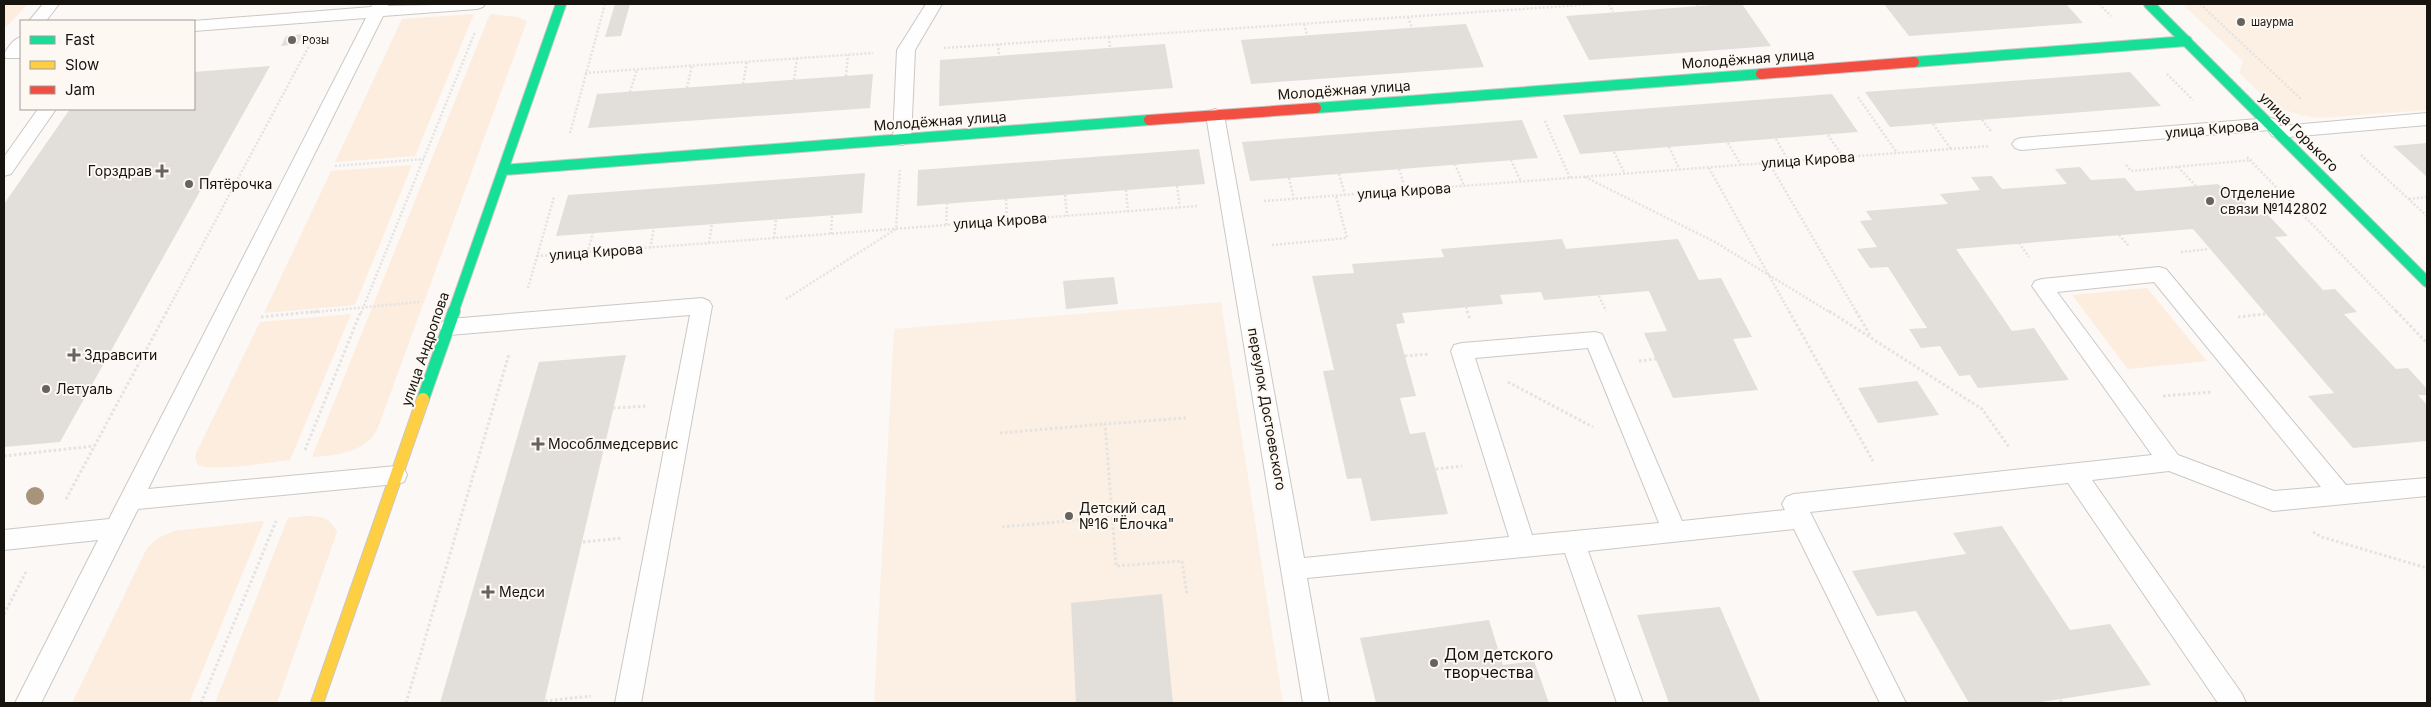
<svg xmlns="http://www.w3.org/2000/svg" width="2431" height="707" font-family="Inter,sans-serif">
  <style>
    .built { fill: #fcf0e4 }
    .green { fill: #fcedde }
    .building { fill: #e2deda }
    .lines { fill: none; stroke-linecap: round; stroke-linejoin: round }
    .lane-casing { stroke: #cbc8c4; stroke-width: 2 }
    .fast-far1-casing { stroke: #cbc8c4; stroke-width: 12 }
    .fast-casing { stroke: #cbc8c4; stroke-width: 14 }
    .slow-casing { stroke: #cbc8c4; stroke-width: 14 }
    .jam-casing { stroke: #cbc8c4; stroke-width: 12 }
    .path-far1 { stroke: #e4e3e2; stroke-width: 2.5; stroke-dasharray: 2 2; stroke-linecap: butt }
    .path { stroke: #e4e3e2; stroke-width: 3; stroke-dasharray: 2.5 2.5; stroke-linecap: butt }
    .lane { fill: #fefefe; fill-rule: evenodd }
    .fast-far1 { stroke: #16e098; stroke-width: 10 }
    .fast { stroke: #16e098; stroke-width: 12 }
    .slow { stroke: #ffcf43; stroke-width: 12 }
    .jam { stroke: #f24e42; stroke-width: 10 }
    .tree { fill: #a8947b }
    .poi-dot { fill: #67635f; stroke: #fef8f3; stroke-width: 2 }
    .labels { text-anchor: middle; stroke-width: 4; stroke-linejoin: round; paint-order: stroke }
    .far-poi-label { font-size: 11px; fill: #17130e; stroke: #fef8f3; text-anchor: start }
    .street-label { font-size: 14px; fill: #17130e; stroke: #fef8f3 }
    .poi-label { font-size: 14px; fill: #17130e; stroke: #fef8f3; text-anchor: start }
    .near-poi-label { font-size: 16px; fill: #17130e; stroke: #fef8f3; text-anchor: start }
  </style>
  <rect width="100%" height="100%" fill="#fbf8f6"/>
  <path class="built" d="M2182,4H2427V110L2319,118L2300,115L2282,109L2267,100L2239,73L2243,61Z
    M1221,302L1283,703H874L894,329Z"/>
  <path class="green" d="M4,4H28L4,29Z
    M474,14L415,156L335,162L402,19Z
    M490,14L517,17L527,21L377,430C364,453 337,455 312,457Z
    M412,165L355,305L264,313L331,171Z
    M2147,288L2207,361L2128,369L2072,295Z
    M351,314L290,460C266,462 219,472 198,465L195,459L196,453L260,322Z
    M305,516C321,516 330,517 337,532L277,703H215L288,518Z
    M264,521L189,703H72L147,548L158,538L174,531Z"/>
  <path class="building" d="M615,4H630L621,36L605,37Z
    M1727,4H1742L1771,46L1589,60L1566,16Z
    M1884,4H2066L2083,23L1909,36Z
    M1466,24L1484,67L1251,84L1241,40Z
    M303,34L298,44L281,46L286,36Z
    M1165,44L1173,88L939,106L940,60Z
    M270,66L60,442L4,447V204L70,109H194V72Z
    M2130,72L2161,106L1890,127L1865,92Z
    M873,74L870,108L588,128L597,94Z
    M1832,94L1858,132L1580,154L1563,115Z
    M1522,120L1538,158L1250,181L1242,142Z
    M2427,143V177L2393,146Z
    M1199,149L1205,184L917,206L918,170Z
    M2080,167L2091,180L2125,178L2136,191L2218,184L2223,189L2231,188L2256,215L2267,214L2288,236L2275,237L2323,290L2335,289L2357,312L2344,314L2396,369L2408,368L2427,389V395H2418L2427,405V441L2353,448L2308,396L2334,393L2193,229L1956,249L2012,331L2034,328L2069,380L1978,388L1970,375L1959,376L1940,346L1921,348L1909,329L1927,328L1888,267L1870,268L1857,249L1877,247L1860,221L1872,220L1866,211L1948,204L1940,194L1980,190L1971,177L1992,176L2002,189L2067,184L2055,169Z
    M865,173L862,213L556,236L568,195Z
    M1562,239L1566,249L1678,239L1699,280L1721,278L1752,337L1733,339L1758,390L1673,398L1644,333L1667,331L1649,291L1544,300L1541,292L1500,295L1503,304L1402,313L1405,323L1396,324L1416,396L1400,398L1410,434L1425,432L1448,514L1371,521L1361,478L1347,479L1323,371L1334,370L1312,276L1354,273L1352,264L1444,257L1441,249Z
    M1114,277L1118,304L1066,309L1063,281Z
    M626,355L544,703H440L539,362Z
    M1917,381L1939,415L1878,423L1858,388Z
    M2002,526L2070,630L2110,624L2151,685L2035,703H1969L1916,611L1877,616L1852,571L1966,554L1953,533Z
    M1162,594L1173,703H1076L1071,603Z
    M1720,607L1761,703H1669L1637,615Z
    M1489,620L1503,665L1534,661L1549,703H1376L1360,638Z"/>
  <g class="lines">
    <g class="lane-casing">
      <path id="lane" d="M43,4H59L46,21H29Z
        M373,4H389L388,6L485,4L483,7L477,9L383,16L148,489L396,466L404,468L407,475L404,482L396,484L138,509L41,703H15L98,540L4,550V530L109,519L366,18L194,31L193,21L371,7Z
        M926,4H942L915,50L911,139L908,143L902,145L896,143L893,139L897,50Z
        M21,37V58H6L4,54C9,46 13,39 21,37Z
        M38,109H56L11,174L4,176V157Z
        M1215,109L1221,111L1224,115L1304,558L1509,537L1451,351L1454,345L1462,343L1595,332L1602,334L1682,521L1785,510L1782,504L1786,497L1794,494L2152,455L2032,286L2035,281L2042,279L2159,267L2166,269L2346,485L2427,478V496L2273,511L2169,471L2092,480L2242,694L2246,703H2218L2068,483L1810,512L1906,703H1880L1794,529L1588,551L1643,703H1617L1565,553L1307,578L1329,703H1303L1206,115L1209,111ZM2154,282L2321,487L2274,491L2178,455L2057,292ZM1588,348L1659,523L1532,535L1475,358Z
        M2427,113V125L2278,138L2272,136L2269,132L2270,130L2021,150L2015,148L2012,144L2015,140L2021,138L2271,118L2277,120L2280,124L2279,126Z
        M702,298L709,301L712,306L641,703H615L690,315L449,335L442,332L439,327L442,322L449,319Z"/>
    </g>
    <g class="fast-far1-casing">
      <path id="fast-far1" d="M2149,4L2427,282
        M1914,62L2187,41
        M1316,108L1761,74
        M503,170L1149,120
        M453,313L561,4"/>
    </g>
    <g class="fast-casing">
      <path id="fast" d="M423,399L454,311"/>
    </g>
    <g class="slow-casing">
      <path id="slow" d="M317,703L423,399"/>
    </g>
    <g class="jam-casing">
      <path id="jam" d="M1761,74L1914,62
        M1149,120L1316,108"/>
    </g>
    <path class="path-far1" d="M1609,4L1613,12
      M1697,4L1698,6
      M2099,4L2111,16
      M2200,4L2302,100
      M1408,17L1412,28
      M1304,24L1307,35
      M1109,37L1110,48
      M998,44L999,56
      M944,48L1597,4
      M585,73L873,53
      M2167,74L2193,100
      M846,76L848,55
      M794,80L797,58
      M743,84L747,61
      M687,88L692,65
      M630,92L637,69
      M1858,97L1897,153
      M1982,120L1991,131
      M1545,121L1570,178
      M1933,124L1951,149
      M570,133L605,4
      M1828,135L1843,157
      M1776,139L1789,162
      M1728,143L1741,165
      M1669,147L1680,170
      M1614,152L1625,174
      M2361,155L2427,216
      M2247,157L2398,313
      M1511,160L1521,182
      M1769,163L1857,313
      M1455,164L1464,186
      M2126,165L2131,171L2252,160
      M335,166L424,159
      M2178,167L2196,186
      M1709,168L1790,313
      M1399,169L1406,191
      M1339,174L1345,195
      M1585,177L1715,242L1831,313
      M1289,178L1294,199
      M1177,186L1180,208
      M1126,190L1128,212
      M1065,195L1067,216
      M1006,199L1007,221
      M2409,199L2427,197
      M1264,201L1990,146
      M946,225L947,204
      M831,234L832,215
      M2119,235L2129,246
      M774,238L776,219
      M709,243L712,224
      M2019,243L2029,257
      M1272,245L1347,238L1336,196
      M650,248L654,228
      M2181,252L2209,249
      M587,253L593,233
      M537,256L1197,206
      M528,288L554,197
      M1599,296L1606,311
      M786,299L896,229L900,170
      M1466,307L1468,313
      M166,313L309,46
      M306,313L419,302
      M361,313L475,32"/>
    <path class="path" d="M1467,311L1470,319
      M1789,311L1873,461
      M1829,311L1982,409L2009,447
      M1856,311L1871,337
      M2396,311L2427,343
      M261,317L319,311
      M2238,317L2265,314
      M1405,356L1430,354
      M1639,361L1656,359
      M1508,382L1593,427
      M2163,396L2212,392
      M613,408L648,406
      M1186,418L1105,424L1116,566L1182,561L1187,595
      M1000,433L1105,424
      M305,450L361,311
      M4,456L94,446
      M1436,469L1462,466
      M66,499L167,311
      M1002,527L1113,517
      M2313,532L2322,537L2427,568
      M583,542L622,538
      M4,614L26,572
      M2060,700L2062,703
      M545,701L591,696
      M201,703L276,521
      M406,703L509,354"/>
    <use href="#lane" class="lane"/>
    <use href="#fast-far1" class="fast-far1"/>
    <use href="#fast" class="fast"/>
    <use href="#slow" class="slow"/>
    <use href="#jam" class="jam"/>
  </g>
  <circle class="tree" cx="35" cy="496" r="9"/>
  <g class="poi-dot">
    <circle cx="2241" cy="22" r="5"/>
    <circle cx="292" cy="40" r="5"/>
    <path d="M159.5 163.5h5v5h5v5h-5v5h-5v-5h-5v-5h5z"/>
    <circle cx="189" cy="184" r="5"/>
    <circle cx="2210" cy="201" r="5"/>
    <path d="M71.5 347.5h5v5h5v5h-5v5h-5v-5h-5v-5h5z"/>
    <circle cx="46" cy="389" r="5"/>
    <path d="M535.5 436.5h5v5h5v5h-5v5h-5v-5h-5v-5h5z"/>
    <circle cx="1069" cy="516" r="5"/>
    <path d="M485.5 584.5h5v5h5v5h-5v5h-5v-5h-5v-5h5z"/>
    <circle cx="1434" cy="663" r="5"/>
  </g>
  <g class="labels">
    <g class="far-poi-label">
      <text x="2251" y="26">шаурма</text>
      <text x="302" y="44">Розы</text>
    </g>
    <g class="street-label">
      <text transform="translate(1748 59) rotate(-4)" y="5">Молодёжная улица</text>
      <text transform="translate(1344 90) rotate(-4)" y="5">Молодёжная улица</text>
      <text transform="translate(940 121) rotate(-4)" y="5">Молодёжная улица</text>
      <text transform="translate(2212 129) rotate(-5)" y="5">улица Кирова</text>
      <text transform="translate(2299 132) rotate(45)" y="5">улица Горького</text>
      <text transform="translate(1808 160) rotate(-4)" y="5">улица Кирова</text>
      <text transform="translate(1404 191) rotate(-4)" y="5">улица Кирова</text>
      <text transform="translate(1000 221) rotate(-4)" y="5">улица Кирова</text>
      <text transform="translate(596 252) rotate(-4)" y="5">улица Кирова</text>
      <text transform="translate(425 349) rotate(-71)" y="5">улица Андропова</text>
      <text transform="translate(1267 409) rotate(80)" y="5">переулок Достоевского</text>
    </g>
    <g class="poi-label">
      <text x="152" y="176" text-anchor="end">Горздрав</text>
      <text x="199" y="189">Пятёрочка</text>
      <text x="2220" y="198">Отделение<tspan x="2220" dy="16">связи №142802</tspan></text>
      <text x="84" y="360">Здравсити</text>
      <text x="56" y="394">Летуаль</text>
      <text x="548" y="449">Мособлмедсервис</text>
      <text x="1079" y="513">Детский сад<tspan x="1079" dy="16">№16 "Ёлочка"</tspan></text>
      <text x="499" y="597">Медси</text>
    </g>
    <g class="near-poi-label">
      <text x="1444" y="660">Дом детского<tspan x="1444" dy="18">творчества</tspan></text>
    </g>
  </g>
  <rect width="2431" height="707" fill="none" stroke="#17130e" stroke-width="10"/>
  <rect x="20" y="20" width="175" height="90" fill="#fef8f3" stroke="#a29c97"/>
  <rect x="30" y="36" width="25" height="8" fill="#16e098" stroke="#a29c97"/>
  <text x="65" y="45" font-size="15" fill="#17130e">Fast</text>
  <rect x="30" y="61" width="25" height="8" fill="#ffcf43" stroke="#a29c97"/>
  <text x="65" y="70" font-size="15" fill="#17130e">Slow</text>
  <rect x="30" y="86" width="25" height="8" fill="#f24e42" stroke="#a29c97"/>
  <text x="65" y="95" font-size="15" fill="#17130e">Jam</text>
</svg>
